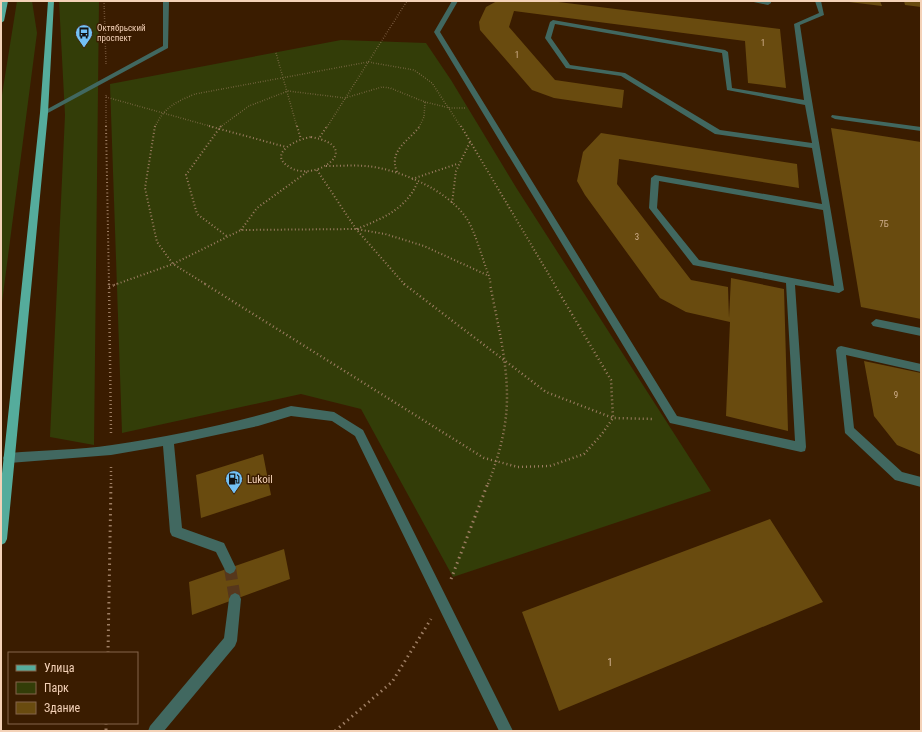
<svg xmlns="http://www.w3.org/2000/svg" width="922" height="732" font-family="'Roboto Condensed',sans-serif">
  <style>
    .green { fill: #333d08 }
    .building { fill: #694b0f }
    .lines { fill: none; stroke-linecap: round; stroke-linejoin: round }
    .minor-tunnel { stroke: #56371c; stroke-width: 12; stroke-dasharray: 12 6; stroke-linecap: butt }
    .path-far3 { stroke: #9e7e63; stroke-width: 1.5; stroke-dasharray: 0.5 2; stroke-linecap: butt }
    .path-far2 { stroke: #9e7e63; stroke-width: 2; stroke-dasharray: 1 2.5; stroke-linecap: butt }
    .path-far1 { stroke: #9e7e63; stroke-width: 2.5; stroke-dasharray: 1 3; stroke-linecap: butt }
    .path { stroke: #9e7e63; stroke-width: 3; stroke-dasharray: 1.5 4; stroke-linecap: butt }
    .minor { fill: #416860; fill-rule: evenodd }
    .major { fill: #55ac9c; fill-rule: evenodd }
    .labels { text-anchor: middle; stroke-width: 3; stroke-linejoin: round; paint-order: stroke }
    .far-poi-label { font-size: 9px; fill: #f4d2b8; stroke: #3a1c00; text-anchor: start }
    .number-label { font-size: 9px; fill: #d1b08e }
    .poi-label { font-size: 11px; fill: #f4d2b8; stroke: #3a1c00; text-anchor: start }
    .near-number-label { font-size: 11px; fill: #d1b08e }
  </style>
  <rect width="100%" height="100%" fill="#3a1c00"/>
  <path class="green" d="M17,1H32L37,33L1,310V101Z
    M59,1H99L94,445L50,437L65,115Z
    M341,40L426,43L451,80L517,189L711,491L453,577L361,409L301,394L122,433L110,84Z"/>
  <path class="building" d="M497,1H550L780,29L786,88L748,83L745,41L514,11L509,27L555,80L624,90L622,108L554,98L532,90L480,30L479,22L486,7Z
    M849,1H880L882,6L849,2Z
    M904,1H921V7L905,5Z
    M831,128L921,142V319L861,307Z
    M601,133L797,164L799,188L619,159L617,184L691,280L728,287L729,318L731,278L784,289L788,431L726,416L730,322L686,312L660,298L585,195L577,181L583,152Z
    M864,361L921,373V455L897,445L874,416Z
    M263,454L271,495L201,518L196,475Z
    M770,519L823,602L559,711L522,612Z
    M284,549L290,579L192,615L189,582Z"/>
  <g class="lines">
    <path class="minor-tunnel" d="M230,568L235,599"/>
    <path class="path-far3" d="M104,1L106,64
      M276,53L297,127
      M106,95V127
      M106,97L213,127
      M425,102L450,108H466
      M155,127C164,107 176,102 195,94L368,62L414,70L432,83L461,127
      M220,127L249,106L288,91L345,98L382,87L390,88L425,102L424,117L419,127
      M327,127L407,1"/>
    <path class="path-far2" d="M106,126L109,285
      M155,126L145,188L157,242L173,264L207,285
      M209,126L286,147
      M221,126L186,175L197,214L228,237
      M297,126L301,139
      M461,126L555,285
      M311,137C366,147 316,182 291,168C265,154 297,139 311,137Z
      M320,137L327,126
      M326,166C339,166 353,165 366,166C399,169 448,190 467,219C475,231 483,261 489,276L491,285
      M317,170L356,229L405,285
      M397,172C388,150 409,141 420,126
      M412,179L457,164
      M452,203L456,171L470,142
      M357,229C383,218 407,209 418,181
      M241,230L257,208L307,172
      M114,285L173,264L241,230L356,229L385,234L424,246L489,276"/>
    <path class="path-far1" d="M109,284L111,434
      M205,284L484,458L518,467L550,466L584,454L602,434L613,418L611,380L554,284
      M404,284L546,392L613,418L653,419
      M109,287L117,284
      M111,484V465
      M488,484C499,456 507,427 507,397C507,359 497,321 490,284"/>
    <path class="path" d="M451,579L488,483
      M108,653L111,483
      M106,723V731
      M335,731L392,682L431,619"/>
    <path class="minor" d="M163,1H169L168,48L46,114H42V112L163,46Z
      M452,1H458L440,32L677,416L795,441L786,283L693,265L649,208L651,178L655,175L822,204L812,148L715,134L621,76L566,68L545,38L550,22L553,20L725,50L728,52L732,88L804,100L794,24L819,13L815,1H821L824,15L800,25C813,114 830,201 844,290L839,293L795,285L806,447L805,451L801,452L670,423L434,32ZM555,24L722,53L727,90L805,105L812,143L720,130L625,73L570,65L551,38ZM659,181L823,210L834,286L699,260L657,208Z
      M749,1H771V3L768,5Z
      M832,115L921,127V131L835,119L831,117Z
      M876,319L921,328V336L873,326L871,323Z
      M841,346L921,364V372L846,355L854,428L902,472L921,477V487L895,480L845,433L836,350L838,347Z
      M291,406L334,412L363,430L513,731H499L355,436L332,421L291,416L258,426L174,444L182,528L224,543L236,568L234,572L230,574L226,572L216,552L172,536L170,532L163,446L111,455L9,463L5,462L3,458L5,454L9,453C43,450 78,450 112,445C172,436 233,424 291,406Z
      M235,593L239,595L241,599L237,641L235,646L164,731H148L150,726L224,638L229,599L231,595Z"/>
    <path class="major" d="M2,1H8L4,21L1,23Z
      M48,1H54L48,113L7,539L5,543L1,545V483L40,113Z"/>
  </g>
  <defs>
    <g id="bus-pin" transform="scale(0.9)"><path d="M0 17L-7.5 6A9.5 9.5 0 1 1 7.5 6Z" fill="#73c1f5" stroke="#3a1c00"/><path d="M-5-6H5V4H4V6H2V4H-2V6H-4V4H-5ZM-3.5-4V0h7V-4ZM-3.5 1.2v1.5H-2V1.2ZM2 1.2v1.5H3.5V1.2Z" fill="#111"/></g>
    <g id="fuel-pin" transform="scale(0.9)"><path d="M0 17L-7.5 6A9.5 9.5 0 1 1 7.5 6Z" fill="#73c1f5" stroke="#3a1c00"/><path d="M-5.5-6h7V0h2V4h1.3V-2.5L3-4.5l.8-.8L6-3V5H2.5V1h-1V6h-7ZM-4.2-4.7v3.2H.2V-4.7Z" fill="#111"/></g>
  </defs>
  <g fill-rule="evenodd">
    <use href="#bus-pin" x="84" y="33"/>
    <use href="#fuel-pin" x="234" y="479"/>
  </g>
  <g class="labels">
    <g class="far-poi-label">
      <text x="97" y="31">Октябрьский<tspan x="97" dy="10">проспект</tspan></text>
    </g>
    <g class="number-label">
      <text x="763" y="46">1</text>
      <text x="517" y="58">1</text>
      <text x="884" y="227">7Б</text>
      <text x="637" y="240">3</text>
      <text x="896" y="398">9</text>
    </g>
    <g class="poi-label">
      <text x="247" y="483">Lukoil</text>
    </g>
    <g class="near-number-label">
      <text x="610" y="666">1</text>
    </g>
  </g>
  <rect width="922" height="732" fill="none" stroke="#f4d2b8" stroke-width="4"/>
  <rect x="8" y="652" width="130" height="72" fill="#3a1c00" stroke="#84654a"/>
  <rect x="16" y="665" width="20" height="6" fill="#55ac9c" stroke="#84654a"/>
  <text x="44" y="672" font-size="12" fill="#f4d2b8">Улица</text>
  <rect x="16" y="682" width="20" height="12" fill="#333d08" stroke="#84654a"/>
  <text x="44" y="692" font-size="12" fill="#f4d2b8">Парк</text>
  <rect x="16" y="702" width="20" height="12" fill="#694b0f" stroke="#84654a"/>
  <text x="44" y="712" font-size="12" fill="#f4d2b8">Здание</text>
</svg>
